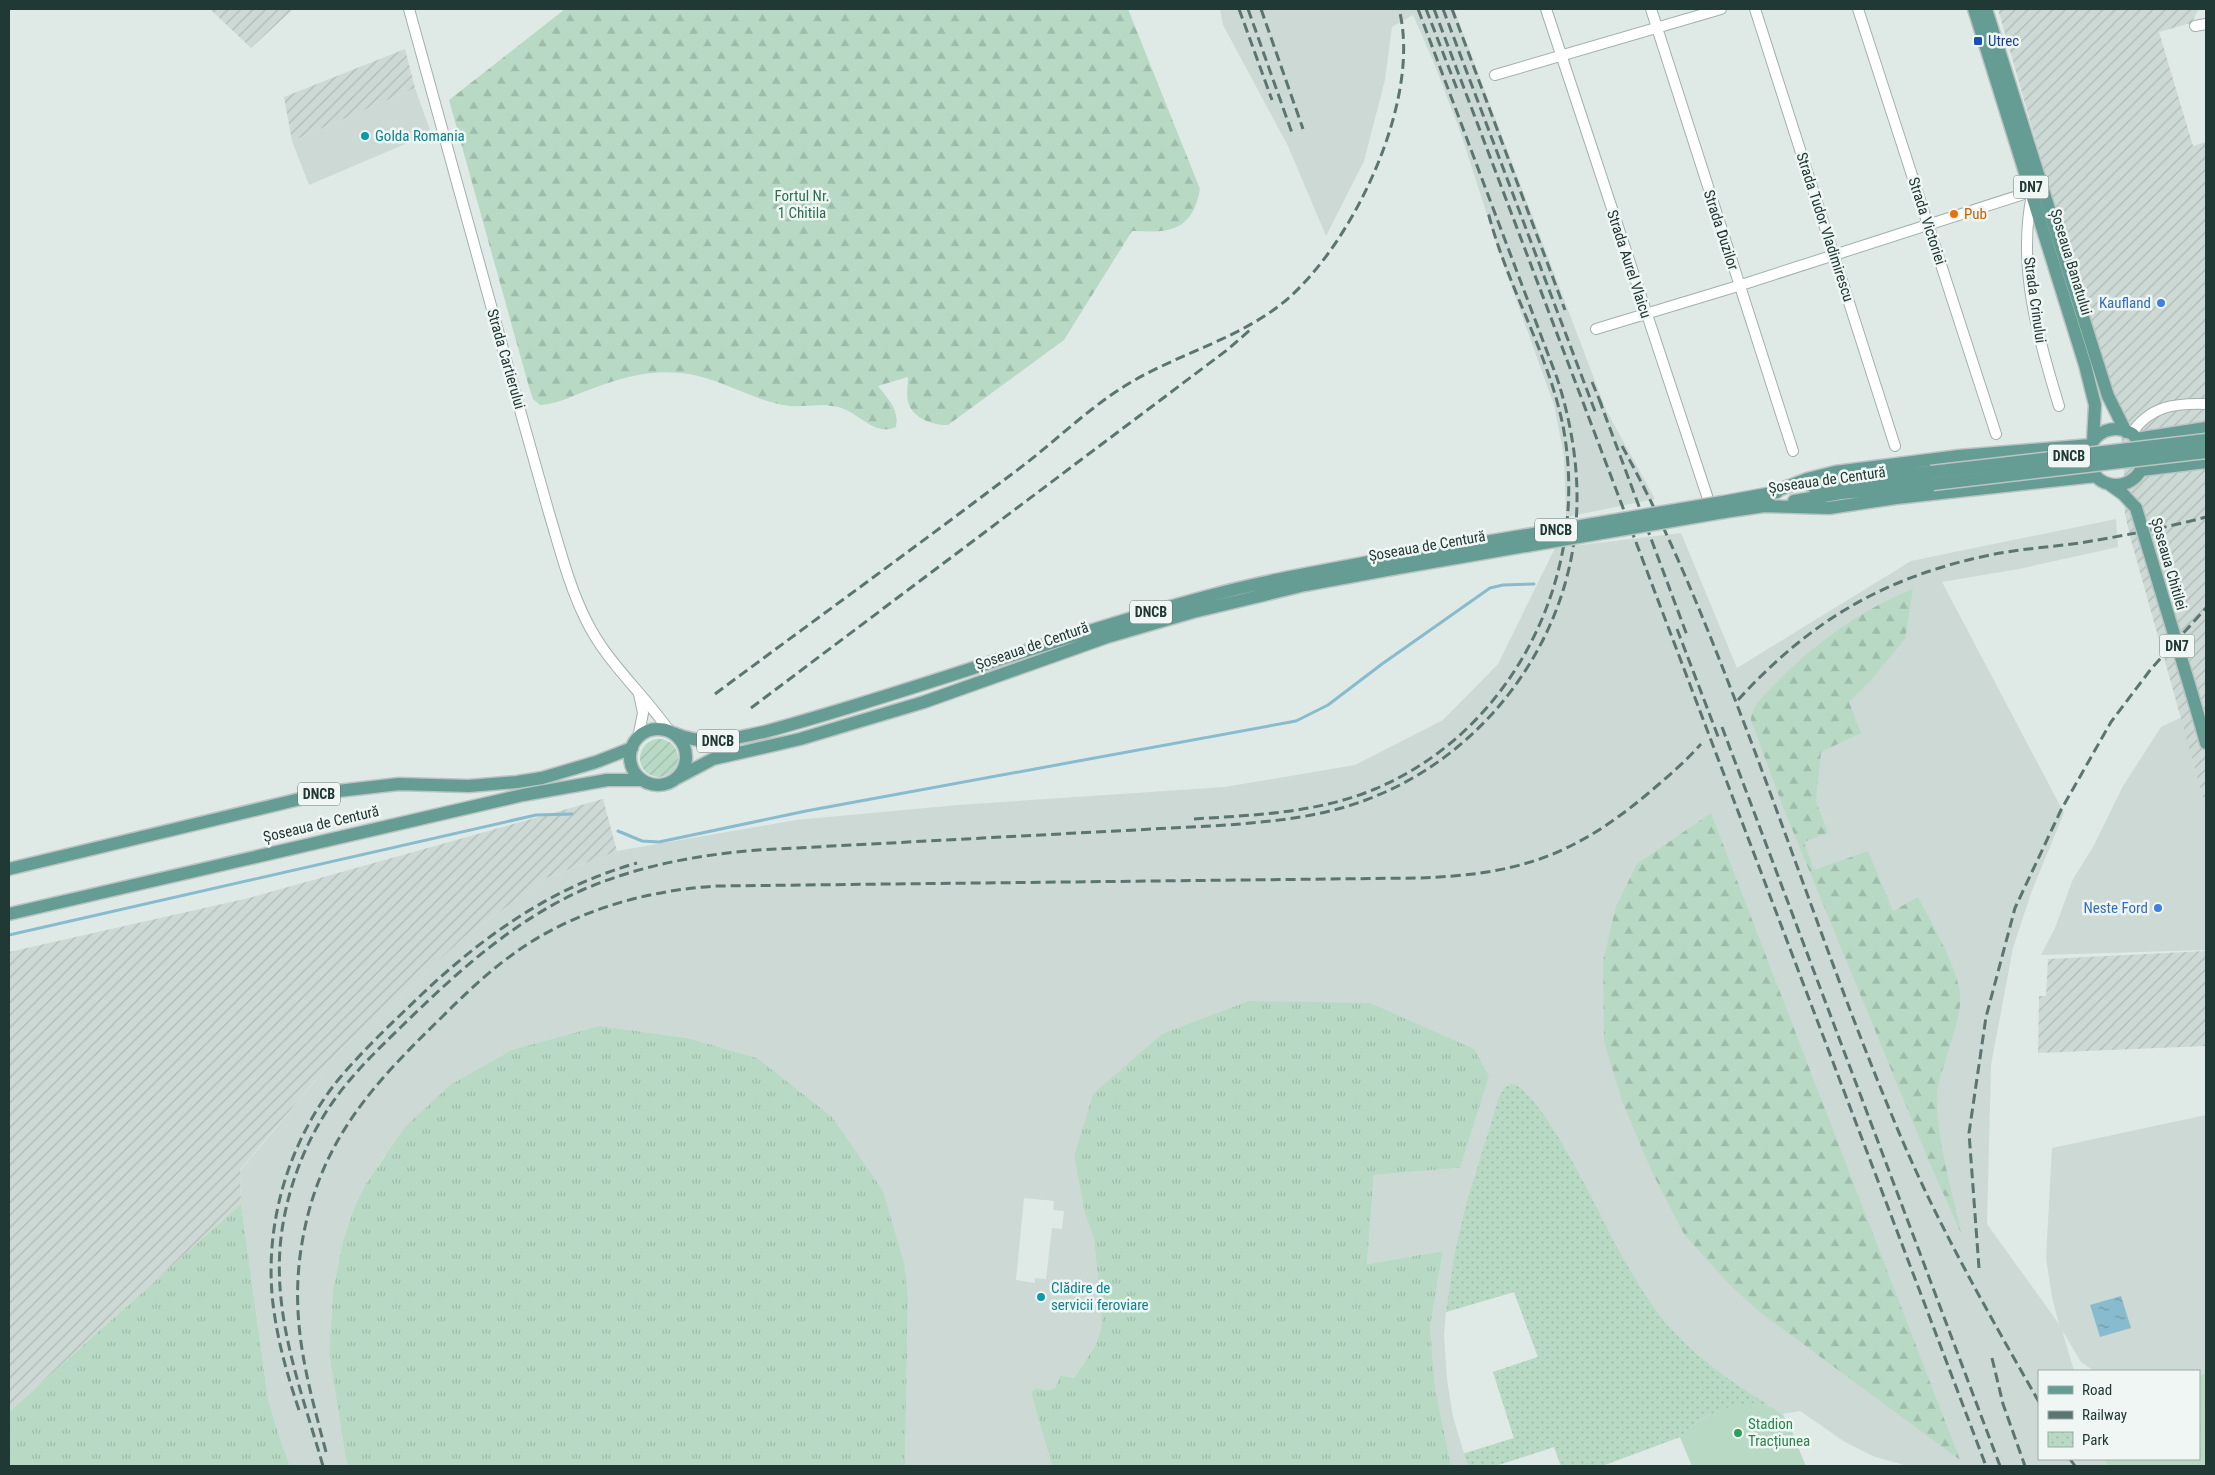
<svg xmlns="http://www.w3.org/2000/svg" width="2215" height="1475" font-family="'Roboto Condensed',sans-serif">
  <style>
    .built { fill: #cdd9d5; fill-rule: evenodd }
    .industrial { fill: url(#industrial-furrows) }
    .grass { fill: url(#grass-tufts) }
    .forest { fill: url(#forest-firs) }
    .park { fill: url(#park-dots) }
    .garden { fill: url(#garden-furrows) }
    .pitch { fill: #b8dac5 }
    .water { fill: url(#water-ripples) }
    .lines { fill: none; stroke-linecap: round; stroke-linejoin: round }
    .stream { stroke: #88bbcd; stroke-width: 3 }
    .minor-casing { stroke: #a2b1ad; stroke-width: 12 }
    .major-casing { stroke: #bcc4c2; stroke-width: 15 }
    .minor { stroke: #fff; stroke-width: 10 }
    .major { stroke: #659d95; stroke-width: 12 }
    .rail { stroke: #5b7570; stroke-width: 3; stroke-dasharray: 10 5; stroke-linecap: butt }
    .major-bridge-casing { stroke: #bcc4c2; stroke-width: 15; stroke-linecap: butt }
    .major-bridge { stroke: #659d95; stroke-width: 12 }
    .transit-dot { fill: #1a4fb4; stroke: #eff6f4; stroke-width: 2 }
    .culture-dot { fill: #0f9aa8; stroke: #eff6f4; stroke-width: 2 }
    .food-dot { fill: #e8710a; stroke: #eff6f4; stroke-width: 2 }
    .shop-dot { fill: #3f7fe0; stroke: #eff6f4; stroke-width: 2 }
    .leisure-dot { fill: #2e9e5b; stroke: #eff6f4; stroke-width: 2 }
    .labels { text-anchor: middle; stroke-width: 5; stroke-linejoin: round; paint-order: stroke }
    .shield { fill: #eff6f4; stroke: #5f726e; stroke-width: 1 }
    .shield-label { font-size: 14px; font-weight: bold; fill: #213935 }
    .transit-label { font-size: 15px; fill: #164399; stroke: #eff6f4; text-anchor: start }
    .culture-label { font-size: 15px; fill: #0d838f; stroke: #eff6f4; text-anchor: start }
    .park-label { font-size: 15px; fill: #2d6e4d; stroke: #eff6f4 }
    .food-label { font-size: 15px; fill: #c56008; stroke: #eff6f4; text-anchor: start }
    .street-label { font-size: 15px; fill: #213935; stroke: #eff6f4 }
    .shop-label { font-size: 15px; fill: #366cbe; stroke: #eff6f4; text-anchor: end }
    .leisure-label { font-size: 15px; fill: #27864d; stroke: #eff6f4; text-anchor: start }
  </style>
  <defs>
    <pattern id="industrial-furrows" width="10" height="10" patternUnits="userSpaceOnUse" patternTransform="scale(1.25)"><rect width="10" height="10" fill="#cdd9d5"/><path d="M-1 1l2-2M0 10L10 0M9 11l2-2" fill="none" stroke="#b0bbb7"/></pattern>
    <pattern id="grass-tufts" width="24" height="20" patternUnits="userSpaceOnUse" patternTransform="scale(1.25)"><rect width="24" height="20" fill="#b8dac5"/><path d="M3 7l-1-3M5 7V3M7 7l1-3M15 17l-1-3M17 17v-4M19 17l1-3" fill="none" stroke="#9ebcaa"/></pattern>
    <pattern id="forest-firs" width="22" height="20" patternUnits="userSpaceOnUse" patternTransform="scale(1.25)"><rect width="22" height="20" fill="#b8dac5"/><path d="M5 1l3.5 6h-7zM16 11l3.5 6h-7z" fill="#9ebcaa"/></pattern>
    <pattern id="park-dots" width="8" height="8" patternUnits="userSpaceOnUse" patternTransform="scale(1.25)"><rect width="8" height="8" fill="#b8dac5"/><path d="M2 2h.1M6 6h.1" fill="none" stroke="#9ebcaa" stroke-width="1.8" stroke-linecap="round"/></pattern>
    <pattern id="garden-furrows" width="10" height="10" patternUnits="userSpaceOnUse" patternTransform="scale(1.25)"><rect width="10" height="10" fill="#b8dac5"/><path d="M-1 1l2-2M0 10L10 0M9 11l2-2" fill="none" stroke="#9ebcaa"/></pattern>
    <pattern id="water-ripples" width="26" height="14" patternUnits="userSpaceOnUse" patternTransform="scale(1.25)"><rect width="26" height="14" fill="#88bbcd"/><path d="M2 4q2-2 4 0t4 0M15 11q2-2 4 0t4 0" fill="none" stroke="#6f99a7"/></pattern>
  </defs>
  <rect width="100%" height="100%" fill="#dfeae6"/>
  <path class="built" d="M1220,9H1454L1606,410L1655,499L1566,517L1564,456L1554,405L1498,249L1460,131L1434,63L1413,15L1392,27L1385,80L1364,161L1326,236L1288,146L1223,25Z
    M415,88L431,133L309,185L292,141Z
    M2116,519L2118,547L2019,569L1942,582L2064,813L2031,893L2013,948L1991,1065L1987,1224L2059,1324L2052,1297L2046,1258L2052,1148L2206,1115V1373L2199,1375V1371H2094L2081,1362L2062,1330L2074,1371H2039V1459H2104L2108,1466H1908L1875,1457L1845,1442L1800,1411L1783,1414L1806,1466H1692L1680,1437L1602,1466H1561L1554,1447L1495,1466H1451L1435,1387L1430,1327L1443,1251L1367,1264L1374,1175L1460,1168L1074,1157L1084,1210L1094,1240L1102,1318L1101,1329L1095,1346L1074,1378L1060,1375L1055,1388L1048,1390L1035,1388L1031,1393L1052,1466H905L908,1297L757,1058L688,1038L600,1026L385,1155L366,1183L355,1206L343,1240L333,1291L329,1354L347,1466H290L278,1433L268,1398L241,1204L240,1171L340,1051L462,939L546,878L617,851L796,820L958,805L1225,787L1355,765L1443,720L1498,664L1555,548L1681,533L1737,668L1911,561ZM1024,1198L1054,1201L1053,1210L1064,1211L1062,1229L1052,1228L1046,1279L1035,1278V1283L1016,1280ZM1514,1292L1538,1357L1493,1372L1514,1438L1464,1453L1453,1417L1447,1379L1444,1335L1446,1312Z
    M2182,717L2206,808V950L2041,955L2055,928L2073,879L2093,847L2123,786L2161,727Z"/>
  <path class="industrial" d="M210,9H293L251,48Z
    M1998,9H2199L2191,23L2159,32L2193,146L2206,142V808L2131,540L2125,514L2123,445Z
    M405,49L415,88L292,141L284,97Z
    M603,799L617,851L546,878L462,939L340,1051L240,1170L241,1204L9,1412V952L249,898Z
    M2206,951V1046L2038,1053L2039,996H2046L2048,959Z"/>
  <path class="grass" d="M1249,1001L1370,1003L1474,1049L1489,1076L1460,1168L1374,1175L1367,1264L1443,1251L1430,1327L1435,1387L1451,1466H1052L1031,1393L1035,1388L1048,1390L1055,1388L1060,1375L1074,1378L1095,1346L1101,1329L1102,1318L1094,1240L1084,1210L1074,1157L1093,1094L1162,1034Z
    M600,1026L688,1038L757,1058L832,1117L883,1191L904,1263L908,1297L905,1466H347L329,1354L333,1291L343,1240L355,1206L366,1183L406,1126L450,1085L512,1050Z
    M241,1204L268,1398L278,1433L290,1466H9V1412Z
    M2206,1373V1466H2108L2104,1459H2199V1375Z"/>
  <path class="forest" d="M565,9H1128L1200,189C1192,231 1171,233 1132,231L1064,340L948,425C934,426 912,418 908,402C906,394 908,385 908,377L878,386C889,400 899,409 896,427C874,437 859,412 838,407C822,403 805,407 789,406C758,402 728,383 698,376C662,367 628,375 594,388C576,394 559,404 540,405L533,399L529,387L449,100Z
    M1913,589L1905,639L1871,680L1849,702L1861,733L1821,752L1816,801L1828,833L1804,842L1814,870L1868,851L1893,911L1918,897C1931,922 1958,968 1960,994C1963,1016 1943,1063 1938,1087C1932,1124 1953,1194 1961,1233L1928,1159L1783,807L1751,720C1752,704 1766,694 1776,683C1815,643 1861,610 1913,589Z
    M1711,813L1960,1460L1757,1310L1727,1282L1684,1234L1652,1172L1622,1101L1604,1041L1603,961L1616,906L1637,864Z"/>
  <path class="park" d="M1511,1084C1540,1086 1603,1221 1618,1249C1632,1274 1646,1298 1663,1320C1692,1354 1730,1382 1769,1405C1755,1402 1725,1408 1711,1414C1700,1418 1689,1428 1680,1437L1602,1466H1561L1554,1447L1495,1466H1469L1464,1454L1514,1438L1493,1372L1538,1357L1514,1292L1446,1312L1455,1252L1466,1205L1499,1097L1505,1087Z"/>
  <path class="garden" d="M640 758a19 19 0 1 1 38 0a19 19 0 1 1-38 0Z"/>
  <path class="pitch" d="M1747,1403C1790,1402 1791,1433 1806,1466H1692L1680,1437C1698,1418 1722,1407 1747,1403Z"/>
  <path class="water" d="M2121,1296L2131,1328L2100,1337L2090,1305Z"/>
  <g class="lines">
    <path class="stream" d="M618,831L642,841L659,842L806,811L1296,721L1328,705L1382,664L1490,588L1503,585L1534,584
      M9,935L536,815L572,814"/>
    <g class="minor-casing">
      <path id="minor" d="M409,9C445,138 481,267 516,396C527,435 538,474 549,513C560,549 569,586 586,620C606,662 644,694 670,732
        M1546,9L1712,511
        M1651,9L1793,451
        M1755,9L1895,446
        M1858,9L1996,434
        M2195,26L2206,24
        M1495,75L1721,9
        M2032,195C2017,266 2038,338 2059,406
        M1596,329L1738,286L2036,190
        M2131,434C2150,406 2174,403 2206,404
        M638,738L643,713L639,694"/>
    </g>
    <g class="major-casing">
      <path id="major" d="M1974,9L2085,365L2095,405L2093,441
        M1986,9L2108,396L2126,432
        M2088 457a28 28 0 1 1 56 0a28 28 0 1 1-56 0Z
        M2136,439L2206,428
        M2141,470L2206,462
        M2109,484L2123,494L2136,508
        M1812,486L1931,472
        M1771,493L1807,479L1835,472L1959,456L2091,445
        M1794,501L1841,493L1933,484
        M1723,502L1777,492
        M1763,506L1829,508L1896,498L2096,476
        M1724,512L1771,505
        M2192,694L2206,743
        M630 757a28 28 0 1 1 56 0a28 28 0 1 1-56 0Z
        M673,733C707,747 729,739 764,732C912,692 1056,637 1205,597C1266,580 1328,570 1390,558
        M677,778L713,759L800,739L924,702L1107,637L1193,612L1305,585L1392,569
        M9,869L329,792L399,784L469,786L517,782L542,778L596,762L632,748
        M9,914L523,795L607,780H642"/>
    </g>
    <use href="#minor" class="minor"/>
    <use href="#major" class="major"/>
    <path class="rail" d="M1239,9L1272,100
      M1248,9L1292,133
      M1261,9L1303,129
      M1426,9L1457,89
      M1434,9L1986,1466
      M1443,9L1596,414
      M1452,9L1565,310
      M1592,382L1602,406
      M1599,399L1688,638
      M1622,446C1669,531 1704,619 1739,710C1792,847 1838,987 1895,1123C1935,1220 1987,1311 2039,1402
      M1677,629L1719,739
      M715,694C816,619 917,546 1016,471C1051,445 1081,415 1117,391C1176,351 1252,339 1302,285C1361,224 1421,94 1399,9
      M1738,700C1810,621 1884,577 1990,555C2019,549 2050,547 2080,543C2122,536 2165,528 2206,517
      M751,708L1227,350L1250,330
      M1722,727L2000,1466
      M1194,819C1255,815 1318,813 1375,789C1515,730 1591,573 1563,426C1548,352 1507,286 1488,212
      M1979,1268L1969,1133L1986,1017L2015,908L2061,810L2111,722L2151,669L2206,608
      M1992,1358L2003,1404L2025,1466
      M299,1410C289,1380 280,1350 275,1318C261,1235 285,1146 338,1080C363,1050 392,1023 420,996C483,936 552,887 637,863
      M326,1452C307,1380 289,1319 302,1243C319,1142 372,1085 442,1017C472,987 504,957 541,936C595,905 655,890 716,886L1417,878C1514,875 1570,858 1645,796C1664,780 1684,763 1701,744
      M2070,1459L2075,1466
      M323,1466C301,1389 270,1312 282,1230C288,1190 302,1151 323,1117C344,1082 373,1054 402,1026C456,973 511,923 580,891C637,866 696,855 758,850L1228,825C1278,821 1329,816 1376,796C1486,751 1567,642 1576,523C1580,474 1572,424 1557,378L1418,9"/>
    <g class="major-bridge-casing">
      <path id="major-bridge" d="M1931,472L2206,440
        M1933,484L2206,452
        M2136,508L2192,694
        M1390,558L1723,502
        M1392,569L1724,512"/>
    </g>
    <use href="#major-bridge" class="major-bridge"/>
  </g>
  <rect class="transit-dot" x="1973" y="36" width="10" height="10" rx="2.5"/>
  <g class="culture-dot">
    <circle cx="365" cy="136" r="5"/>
    <circle cx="1041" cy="1297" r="5"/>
  </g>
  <circle class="food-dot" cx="1954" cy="214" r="5"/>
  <g class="shop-dot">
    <circle cx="2161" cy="303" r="5"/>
    <circle cx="2158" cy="908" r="5"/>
  </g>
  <circle class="leisure-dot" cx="1738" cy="1433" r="5"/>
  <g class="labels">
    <g class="shield">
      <rect x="2013.5" y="175.5" width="35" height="23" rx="4"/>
      <rect x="2048" y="444.5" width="42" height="23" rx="4"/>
      <rect x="1535" y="518.5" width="42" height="23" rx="4"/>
      <rect x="1130" y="600.5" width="42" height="23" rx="4"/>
      <rect x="2159.5" y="634.5" width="35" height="23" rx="4"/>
      <rect x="697" y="729.5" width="42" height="23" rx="4"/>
      <rect x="298" y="782.5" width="42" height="23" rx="4"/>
    </g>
    <g class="shield-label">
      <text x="2031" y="192">DN7</text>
      <text x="2069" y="461">DNCB</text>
      <text x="1556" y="535">DNCB</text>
      <text x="1151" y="617">DNCB</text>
      <text x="2177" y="651">DN7</text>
      <text x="718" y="746">DNCB</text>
      <text x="319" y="799">DNCB</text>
    </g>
    <g class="transit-label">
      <text x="1988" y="46">Utrec</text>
    </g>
    <g class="culture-label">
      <text x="375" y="141">Golda Romania</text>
      <text x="1051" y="1293">Clădire de<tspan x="1051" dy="17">servicii feroviare</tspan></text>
    </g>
    <g class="park-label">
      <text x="802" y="201">Fortul Nr.<tspan x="802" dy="17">1 Chitila</tspan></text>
    </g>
    <g class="food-label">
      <text x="1964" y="219">Pub</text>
    </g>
    <g class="street-label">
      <text transform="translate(1927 221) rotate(72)" y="5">Strada Victoriei</text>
      <text transform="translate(1825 227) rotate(72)" y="5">Strada Tudor Vladimirescu</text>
      <text transform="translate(1721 230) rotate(72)" y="5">Strada Duzilor</text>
      <text transform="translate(2071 262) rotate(73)" y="5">Șoseaua Banatului</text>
      <text transform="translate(1629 264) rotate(72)" y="5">Strada Aurel Vlaicu</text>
      <text transform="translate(2035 300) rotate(82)" y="5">Strada Crinului</text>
      <text transform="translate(506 359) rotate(74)" y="5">Strada Cartierului</text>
      <text transform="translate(1827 480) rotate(-8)" y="5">Șoseaua de Centură</text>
      <text transform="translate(1427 546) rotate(-10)" y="5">Șoseaua de Centură</text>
      <text transform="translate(2169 564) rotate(74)" y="5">Șoseaua Chitilei</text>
      <text transform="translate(1032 646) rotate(-19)" y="5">Șoseaua de Centură</text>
      <text transform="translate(321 824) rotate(-13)" y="5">Șoseaua de Centură</text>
    </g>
    <g class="shop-label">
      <text x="2151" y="308">Kaufland</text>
      <text x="2148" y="913">Neste Ford</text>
    </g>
    <g class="leisure-label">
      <text x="1748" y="1429">Stadion<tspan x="1748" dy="17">Tracțiunea</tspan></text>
    </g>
  </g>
  <rect width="2215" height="1475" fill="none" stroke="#213935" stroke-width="20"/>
  <rect x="2038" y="1370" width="162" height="90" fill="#eff6f4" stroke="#9daaa8"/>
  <rect x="2048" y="1386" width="25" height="8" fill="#659d95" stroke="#9daaa8"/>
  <text x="2082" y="1395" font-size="15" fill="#213935">Road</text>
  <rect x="2048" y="1411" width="25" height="8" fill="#5b7570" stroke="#9daaa8"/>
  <text x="2082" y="1420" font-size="15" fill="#213935">Railway</text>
  <rect x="2048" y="1432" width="25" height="15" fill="url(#park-dots)" stroke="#9daaa8"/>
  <text x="2082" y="1445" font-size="15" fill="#213935">Park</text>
</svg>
